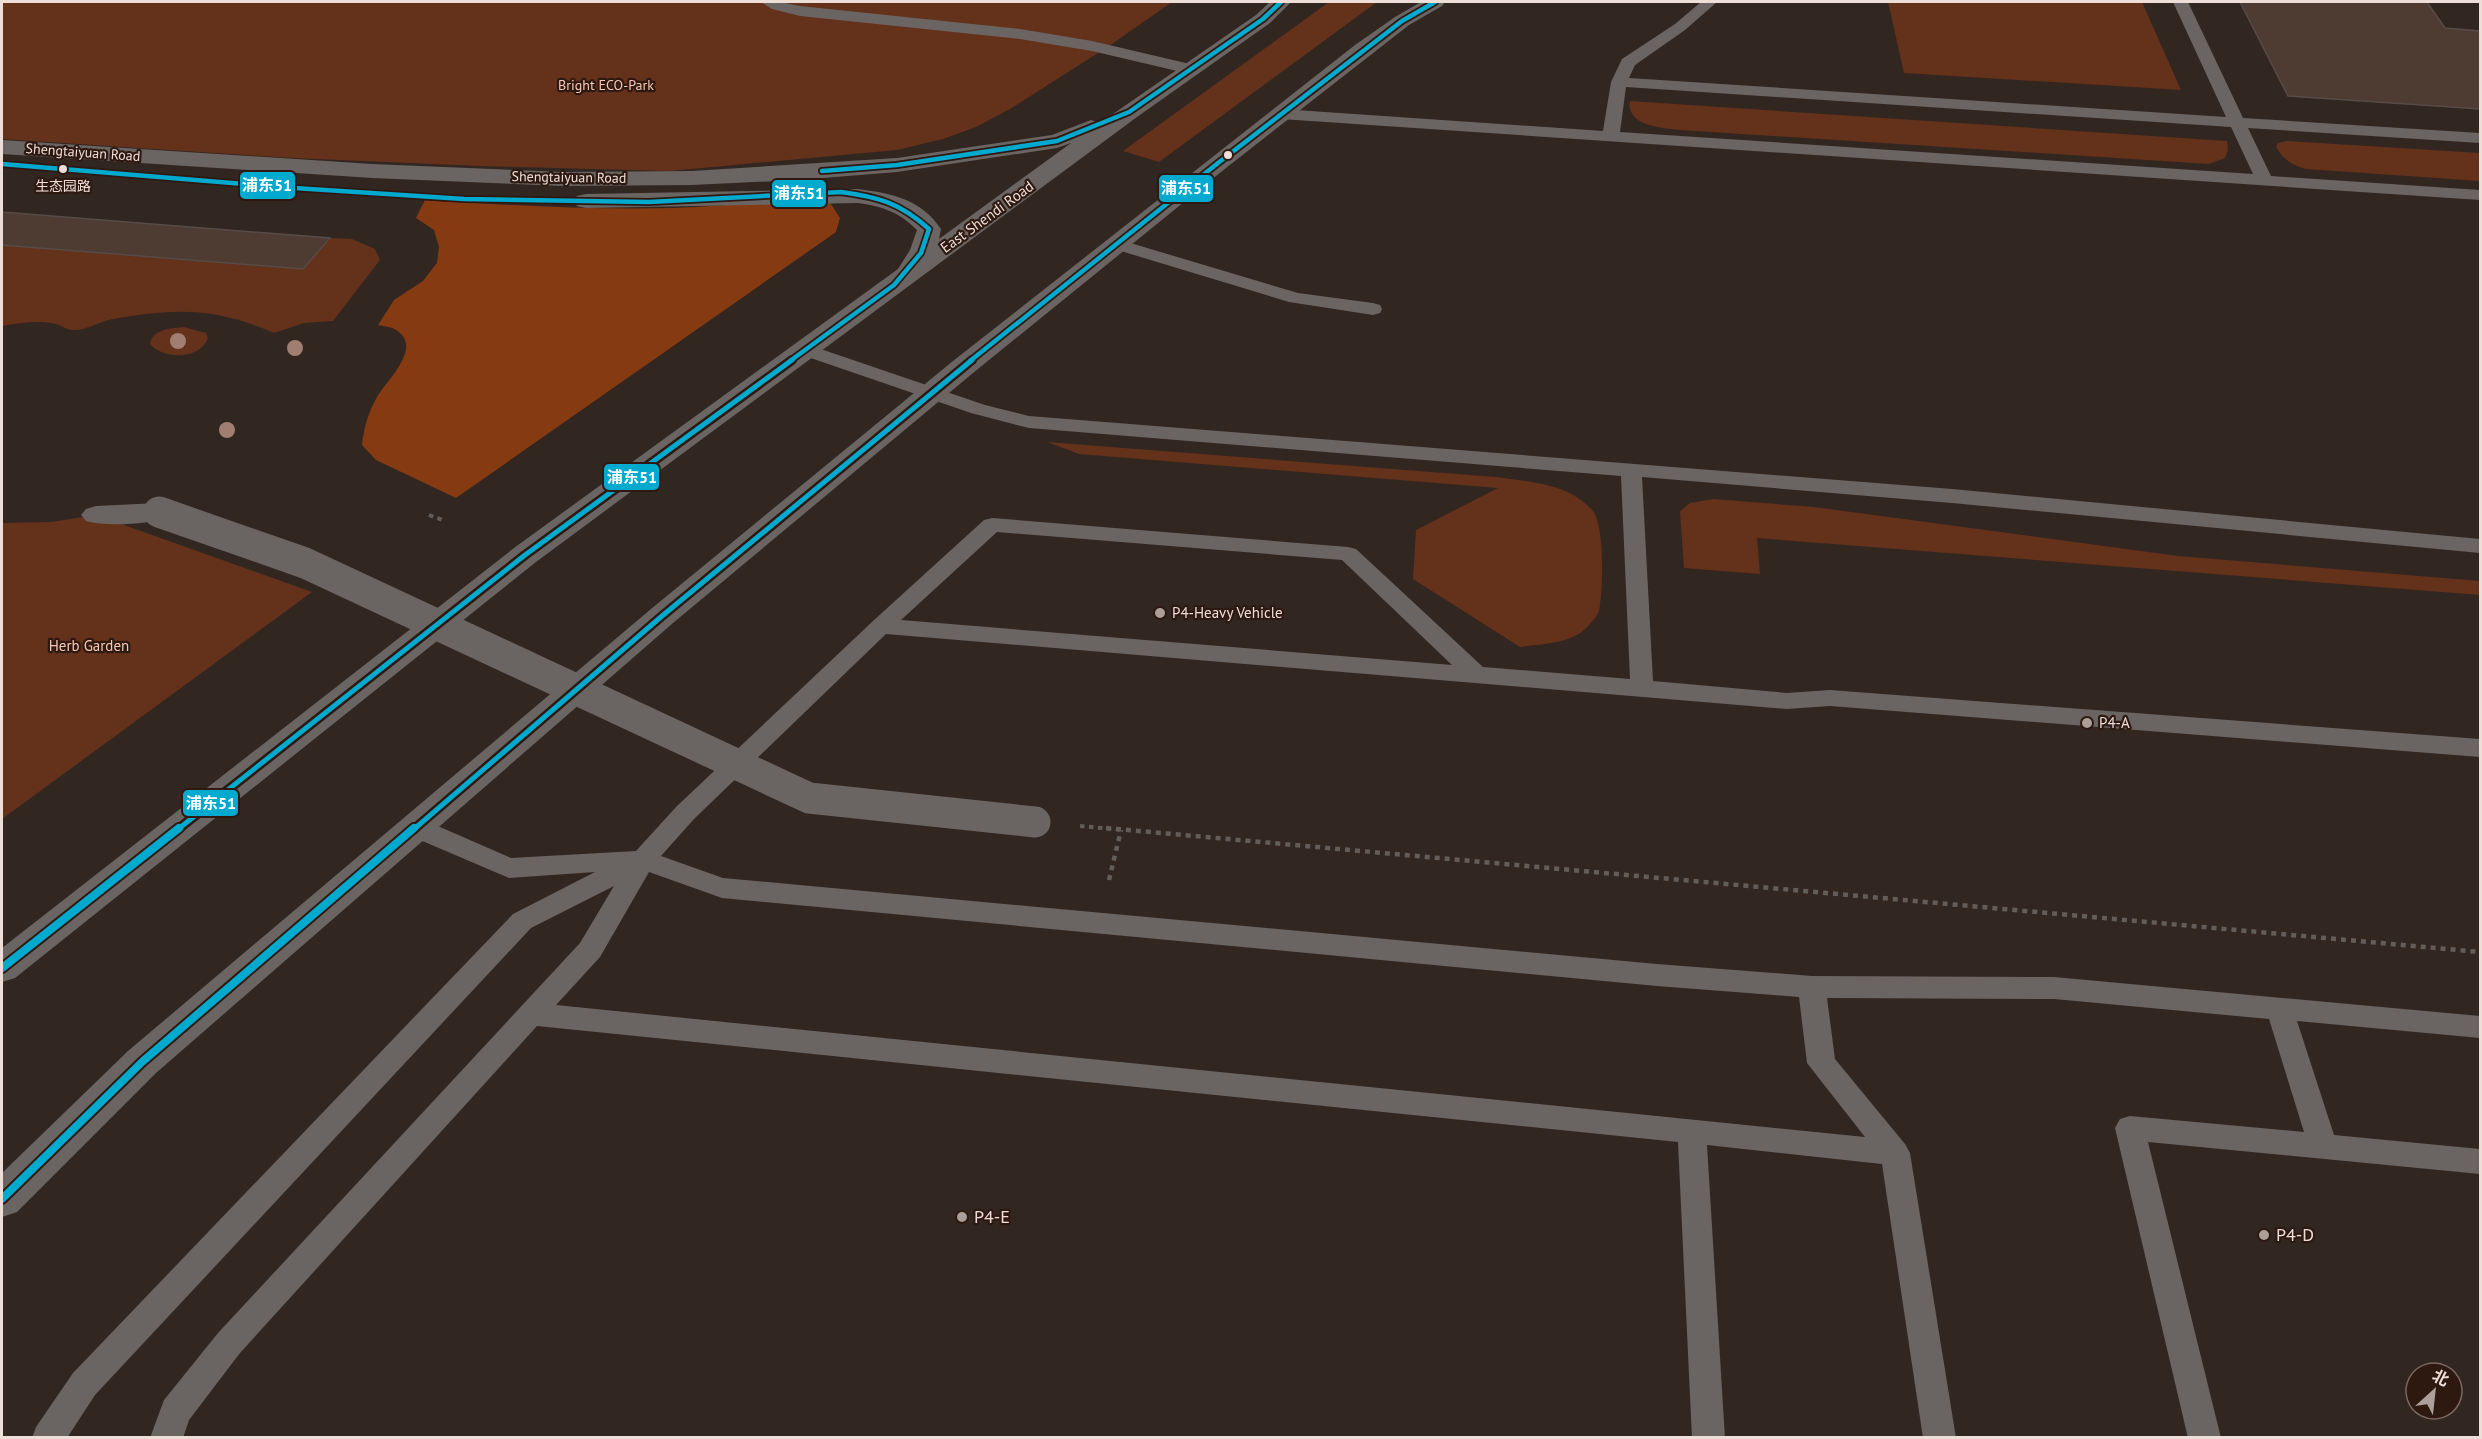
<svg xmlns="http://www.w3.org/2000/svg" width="2482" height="1439" font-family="'PT Sans','Noto Sans SC',sans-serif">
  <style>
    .green { fill: #64311b }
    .forest { fill: #863a12 }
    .building { fill: #4e3c33; stroke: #564b47; stroke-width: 1.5 }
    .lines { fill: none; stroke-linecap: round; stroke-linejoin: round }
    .path-far1 { stroke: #635d59; stroke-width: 4; stroke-dasharray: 4.5 4.5; stroke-linecap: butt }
    .path { stroke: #635d59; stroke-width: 4.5; stroke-dasharray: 5 5; stroke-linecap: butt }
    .service { fill: #6a6562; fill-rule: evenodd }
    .pedestrian { fill: #6a6562; fill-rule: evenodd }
    .tertiary { fill: #6a6562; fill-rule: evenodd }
    .pedestrian-bridge { stroke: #6a6562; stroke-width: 31 }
    .bus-1-far2-casing { stroke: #2e1911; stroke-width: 8 }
    .bus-1-far1-casing { stroke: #2e1911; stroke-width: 10 }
    .bus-1-casing { stroke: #2e1911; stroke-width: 12 }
    .bus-1-far2 { stroke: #00a9ce; stroke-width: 4.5 }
    .bus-1-far1 { stroke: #00a9ce; stroke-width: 5 }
    .bus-1 { stroke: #00a9ce; stroke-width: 8 }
    .tree { fill: #a07f72 }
    .bus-dot { fill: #edded8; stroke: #2e1911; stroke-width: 2 }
    .poi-dot { fill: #ac9e98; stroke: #2e1911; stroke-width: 2 }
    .labels { text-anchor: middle; stroke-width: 4.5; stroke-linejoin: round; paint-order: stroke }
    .far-park-label { font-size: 14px; fill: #fac8b4; stroke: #2e1911 }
    .far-street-label { font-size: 14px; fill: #edded8; stroke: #2e1911 }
    .bus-label { font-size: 14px; fill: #edded8; stroke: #2e1911 }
    .street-label { font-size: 15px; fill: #edded8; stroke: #2e1911 }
    .poi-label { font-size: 15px; fill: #edded8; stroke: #2e1911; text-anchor: start }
    .park-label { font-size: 15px; fill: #fac8b4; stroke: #2e1911 }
    .near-poi-label { font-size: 18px; fill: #edded8; stroke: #2e1911; text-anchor: start }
    .line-badge { stroke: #2e1911; stroke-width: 2 }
    .badge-label { font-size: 16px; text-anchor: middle; font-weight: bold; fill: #fff }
  </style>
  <rect width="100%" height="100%" fill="#322621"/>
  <path class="green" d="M2,2H1172L1112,44L1010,109L976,127L943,139L897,150L670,171L480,166L292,158L2,139Z
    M1329,2H1377L1159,162L1123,151Z
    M1888,2H2142L2181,90L1904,73Z
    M1630,101L2227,141L2228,150L2225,158L2209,164L1680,130C1661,128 1626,126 1630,101Z
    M2287,141L2480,153V181L2306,169C2292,165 2284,160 2276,147L2278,143Z
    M330,238L352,239L375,249L380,260L333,321L304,323L274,333C215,307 175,308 113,319C101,321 85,331 73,330C68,330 62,326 56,324C39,320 19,323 2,326V245L302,269Z
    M184,327L206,333L208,338C200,360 164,360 150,344C152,329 172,328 184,327Z
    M1047,442L1496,477C1529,482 1569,483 1593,511C1605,526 1603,592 1599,611C1597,616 1590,625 1585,629C1570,644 1540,644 1520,647L1413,579L1416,530L1498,488L1079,454Z
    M1713,499L1814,507L2178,556L2480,581V595L1757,538L1760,574L1684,568L1680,511L1690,503Z
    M96,515L312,592L2,819V523L51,522Z"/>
  <path class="forest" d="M425,200C507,205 590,210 673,208C725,207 777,198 829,201L840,218L836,232L456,498L376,460L362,445C364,427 368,413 377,397C386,381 424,347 396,330C392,327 383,326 378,325L394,300L423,281L437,263L439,247L434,230L416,218Z"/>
  <path class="building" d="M2240,2H2427L2445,28L2480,31V109L2288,96Z
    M2,212L330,238L303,269L2,245Z"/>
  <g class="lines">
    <path class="path-far1" d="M429,515L445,521
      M1080,826L1123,830"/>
    <path class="path" d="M1106,828L2480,952
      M1109,880L1121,830"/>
    <path class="service" d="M761,2H780L800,6L1020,29L1092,41L1190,64L1198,69L1190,74L1092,51L1020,39L800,16L772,9Z
      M1701,2H1717L1685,30L1635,65L1629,78L2226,117L2173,2H2188L2243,118L2480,133V143L2248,128L2271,176L2480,190V200L1281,119L1273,114L1281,109L1603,131L1611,82L1622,59L1675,24ZM1626,87L2231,127L2253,174L1620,132Z
      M1117,239L1298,293L1373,303L1380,305L1382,309L1380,313L1373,315L1289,302L1111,248L1108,244L1111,240Z
      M806,344L985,405L1029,416L1952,489L2480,539V553L1952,503L1642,477L1653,681L1787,693L1830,690L2480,739V757L1830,706L1787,709L886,634L694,819L661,856L723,878L1657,964L1812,976L2054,977L2480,1016V1038L2297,1021L2334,1135L2480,1149V1174L2148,1142L2221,1438H2188L2115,1128L2120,1119L2130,1116L2304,1132L2269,1019L2054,999L1827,998L1835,1059L1905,1144L1910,1153L1956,1438H1923L1882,1164L1707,1145L1725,1438H1692L1678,1142L537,1026L240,1353L189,1420L183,1438H150L164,1400L218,1333L580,943L614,886L531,928L95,1395L67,1438H32L36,1427L73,1373L513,914L595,872L509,878L406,834L402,827L406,820L415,818L424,820L511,858L636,851L676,807L873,621L984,520L992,518L1348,547L1356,549L1483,667L1630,679L1621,476L1029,428L971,413L799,354L796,350L799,346ZM997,532L1342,560L1452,665L901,620ZM649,872L722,898L1657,986L1799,997L1807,1063L1865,1137L556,1005L600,957Z"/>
    <path class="pedestrian" d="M159,503L169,506L174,512L169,518C148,524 107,527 86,521L81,515L86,509L96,506Z"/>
    <path class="tertiary" d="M1270,2H1291L1270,23L1137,117L536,562L15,978L2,982V948L514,548L898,269L910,250L917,230C899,212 882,206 857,203L586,208L577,206L574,201L577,196L586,194L857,189C891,193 921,199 941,229L939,239L1071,143L1057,148L897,172L798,180L692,185L563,186L372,178L2,154V140L372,164L563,172L692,171L897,158L1052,135L1091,120L1100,123L1256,15Z
      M1421,2H1445L1442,6L1409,25L1226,168L973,373L673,623L156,1073L17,1212L2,1217V1173L128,1051L651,609L953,361L1355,45L1395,17Z"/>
    <path class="pedestrian-bridge" d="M159,512L305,563L809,798L1035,822"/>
    <g class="bus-1-far2-casing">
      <path id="bus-1-far2" d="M2,164L279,187L464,199L649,202L841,192C879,197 900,203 929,229L921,253L894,285L790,361
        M822,171L897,165L1057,141L1129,112L1263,19L1281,2
        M970,361L1218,163L1402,21L1435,2"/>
    </g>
    <g class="bus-1-far1-casing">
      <path id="bus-1-far1" d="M177,830L525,555L792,360
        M413,830L662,616L972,360"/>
    </g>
    <g class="bus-1-casing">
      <path id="bus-1" d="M2,968L179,828
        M2,1199L142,1062L414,828"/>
    </g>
    <use href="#bus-1-far2" class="bus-1-far2"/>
    <use href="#bus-1-far1" class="bus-1-far1"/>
    <use href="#bus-1" class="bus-1"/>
  </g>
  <g class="tree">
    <circle cx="178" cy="341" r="8"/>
    <circle cx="295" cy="348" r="8"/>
    <circle cx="227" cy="430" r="8"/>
  </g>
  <g class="bus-dot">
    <circle cx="1228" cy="155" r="5"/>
    <circle cx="63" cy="169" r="5"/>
  </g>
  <g class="poi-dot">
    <circle cx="1160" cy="613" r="6"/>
    <circle cx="2087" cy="723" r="6"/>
    <circle cx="962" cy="1217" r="6"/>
    <circle cx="2264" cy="1235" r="6"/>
  </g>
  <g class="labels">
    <g class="far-park-label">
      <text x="606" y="90">Bright ECO-Park</text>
    </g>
    <g class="far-street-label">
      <text transform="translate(83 152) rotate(4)" y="5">Shengtaiyuan Road</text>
      <text transform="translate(569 177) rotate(1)" y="5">Shengtaiyuan Road</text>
    </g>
    <g class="bus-label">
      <text x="63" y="191">生态园路</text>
    </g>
    <g class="street-label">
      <text transform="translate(987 217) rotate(-36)" y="5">East Shendi Road</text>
    </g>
    <g class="poi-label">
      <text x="1172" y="618">P4-Heavy Vehicle</text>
      <text x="2099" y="728">P4-A</text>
    </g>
    <g class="park-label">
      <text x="89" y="651">Herb Garden</text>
    </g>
    <g class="near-poi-label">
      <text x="974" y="1223">P4-E</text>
      <text x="2276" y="1241">P4-D</text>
    </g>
  </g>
  <g class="line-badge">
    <rect x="239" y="171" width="57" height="29" rx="6" fill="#00a9ce"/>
    <rect x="1158" y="174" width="56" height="29" rx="6" fill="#00a9ce"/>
    <rect x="771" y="179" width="56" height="29" rx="6" fill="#00a9ce"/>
    <rect x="603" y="463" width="57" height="28" rx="6" fill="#00a9ce"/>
    <rect x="182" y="789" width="57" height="28" rx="6" fill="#00a9ce"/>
  </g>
  <g class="badge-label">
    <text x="267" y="191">浦东51</text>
    <text x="1186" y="194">浦东51</text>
    <text x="799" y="199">浦东51</text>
    <text x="632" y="483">浦东51</text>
    <text x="211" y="809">浦东51</text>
  </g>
  <rect width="2482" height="1439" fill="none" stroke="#edded8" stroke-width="6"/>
  <g transform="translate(2434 1391) rotate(27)"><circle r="28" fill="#2e1911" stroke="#7a6861" stroke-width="1.5"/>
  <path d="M0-4.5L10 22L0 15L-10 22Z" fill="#ac9e98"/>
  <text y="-9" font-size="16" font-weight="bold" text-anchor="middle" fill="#edded8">北</text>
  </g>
</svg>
